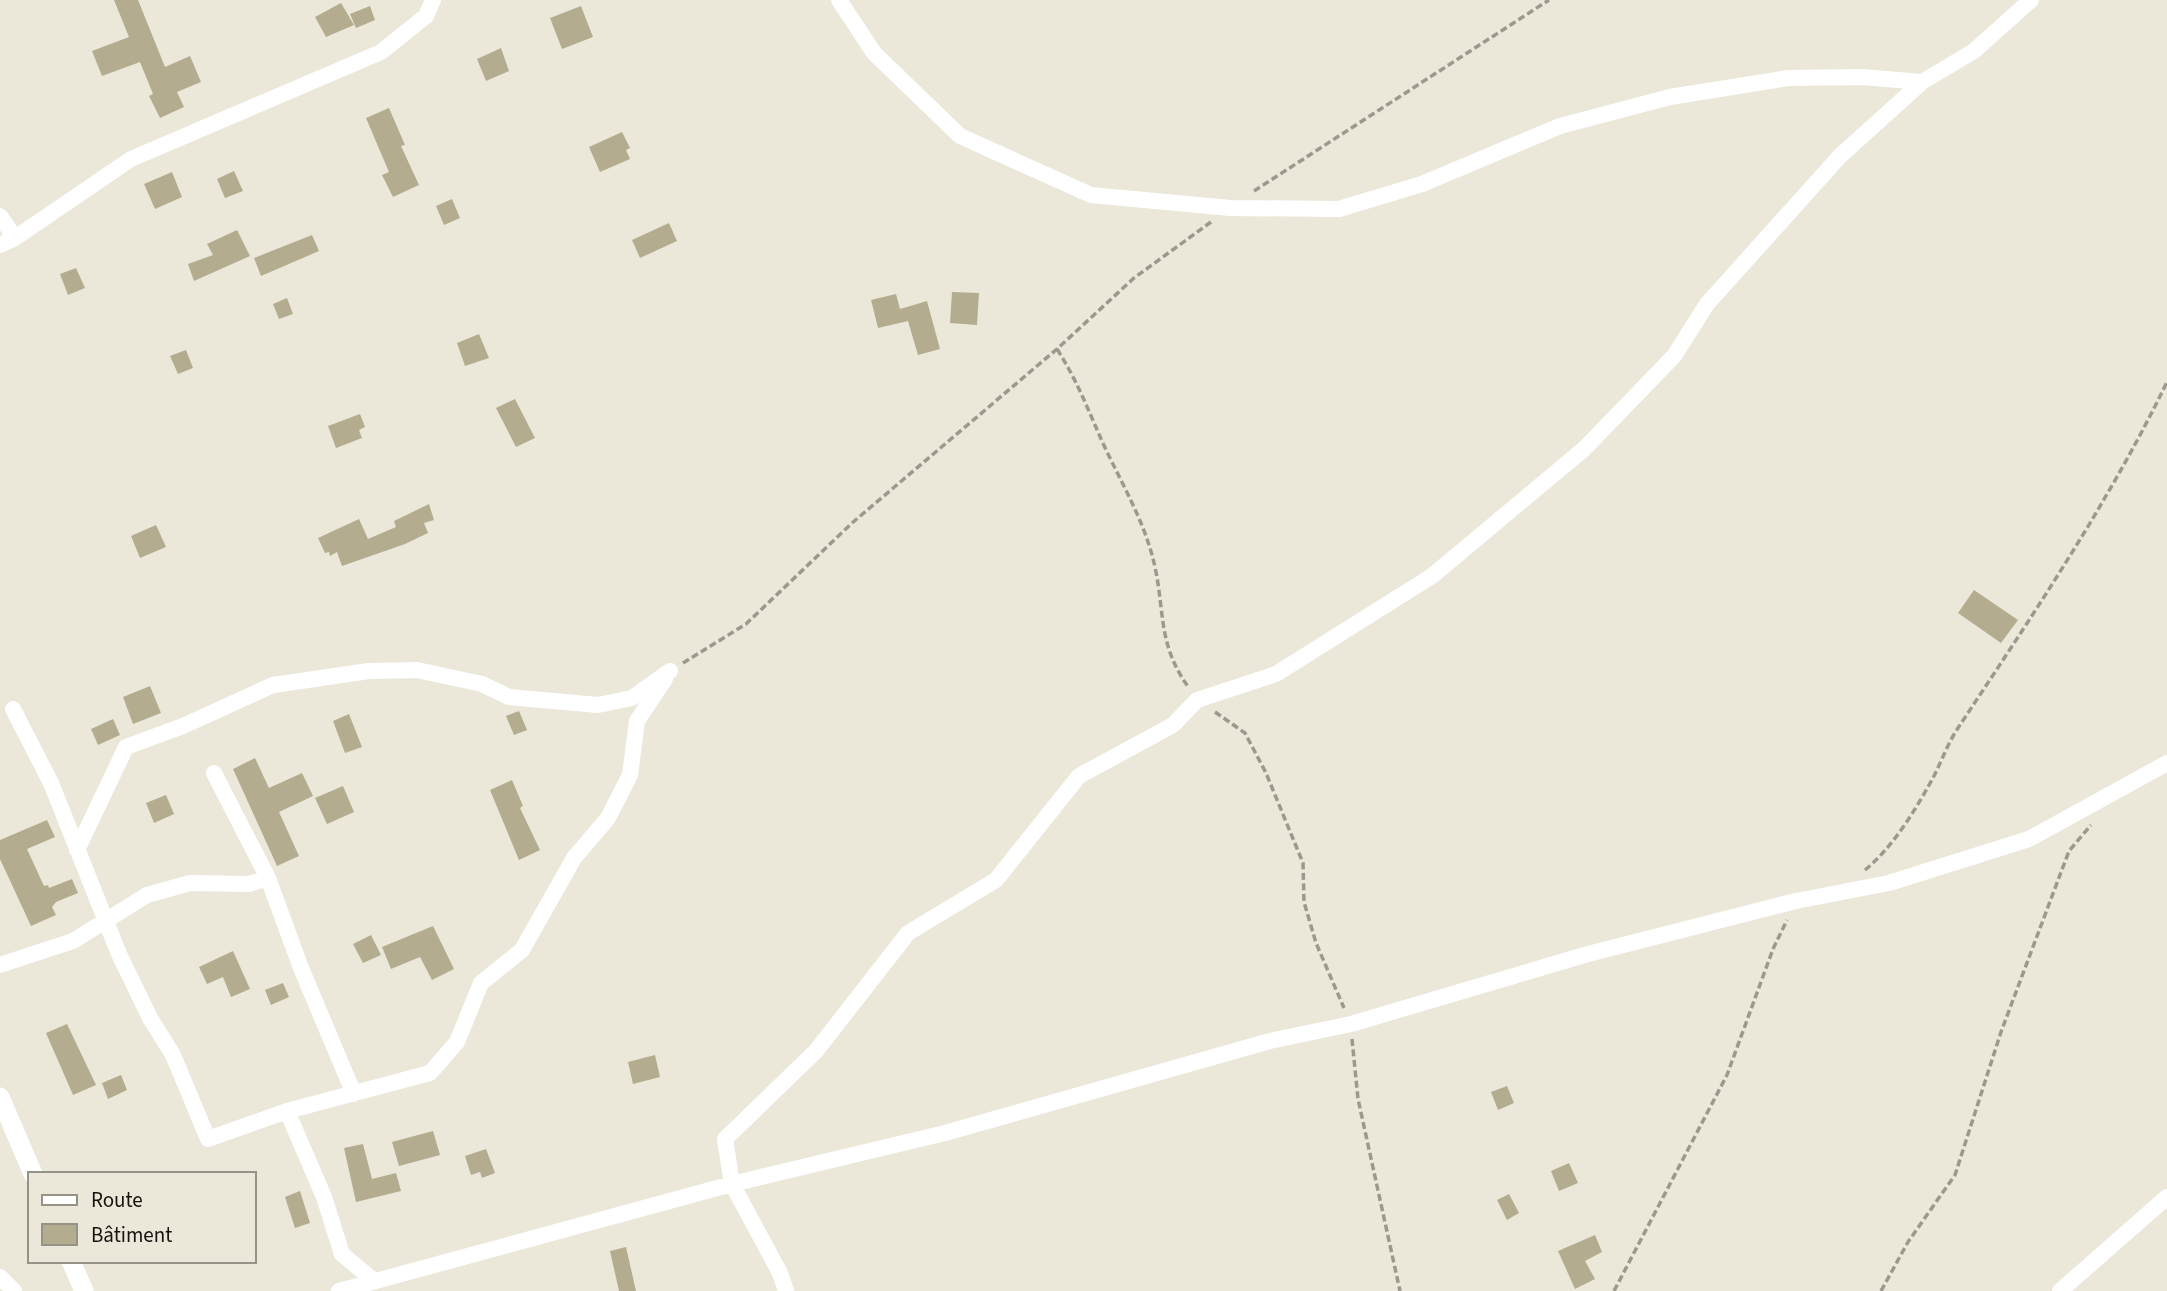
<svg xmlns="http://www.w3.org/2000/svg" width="2167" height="1291" font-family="'Source Sans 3',sans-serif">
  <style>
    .building { fill: #b3ac8f }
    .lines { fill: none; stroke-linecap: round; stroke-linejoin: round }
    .path { stroke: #9b998e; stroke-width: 3.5; stroke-dasharray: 7 3.5; stroke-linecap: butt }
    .minor { stroke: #fff; stroke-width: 16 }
    .tertiary { stroke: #fff; stroke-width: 19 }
  </style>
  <rect width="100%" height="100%" fill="#ebe8da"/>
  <path class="building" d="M114,0H138L165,67L190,56L201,82L177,92L184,107L160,118L149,96L153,94L140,62L102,76L92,51L129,37Z
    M341,3L354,25L326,37L315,17Z
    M370,6L375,20L356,28L350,14Z
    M581,6L593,37L562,49L550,18Z
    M501,48L509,71L486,81L477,59Z
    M389,108L405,145L401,146L419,185L393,197L382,175L389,172L366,118Z
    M622,132L630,148L626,150L630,159L600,172L589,147Z
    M234,171L243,191L225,198L217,179Z
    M172,172L182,197L155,209L144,184Z
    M452,199L460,218L444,225L436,206Z
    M669,223L677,241L640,258L632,240Z
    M237,230L250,256L194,281L188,264L213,255L207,244Z
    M312,235L319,251L261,276L254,258Z
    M76,268L85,288L68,295L60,274Z
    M952,292L979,293L977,325L950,323Z
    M896,294L900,309L927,301L940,349L918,355L908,321L878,328L871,300Z
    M287,298L293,314L279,319L273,304Z
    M479,334L489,358L465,366L457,343Z
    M186,350L193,368L178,374L170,356Z
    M515,399L535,438L516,447L496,408Z
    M360,414L365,427L359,430L362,438L336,448L328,426Z
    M429,504L434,520L424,523L428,533L405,544L342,566L337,552L330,556L329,552L325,553L318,538L359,519L368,539L396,527L394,521Z
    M156,525L166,547L140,558L131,536Z
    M1974,590L2018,620L2001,643L1958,613Z
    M150,686L161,713L133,724L123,697Z
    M519,711L527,730L514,735L506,716Z
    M349,714L362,747L345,753L333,721Z
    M113,719L120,735L98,745L91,729Z
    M255,758L269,788L302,773L313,796L279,812L299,856L277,866L233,769Z
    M512,780L523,806L520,808L540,850L519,860L490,790Z
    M343,786L354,812L327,824L315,798Z
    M166,795L174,814L154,823L146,803Z
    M47,820L55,837L27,849L44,886L48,885L49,888L72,879L78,893L56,902L52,907L56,915L31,926L0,859V840Z
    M433,926L454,969L432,980L420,957L391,969L382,947Z
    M371,935L381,955L363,963L353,944Z
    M233,951L250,989L231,997L223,977L207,984L199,967Z
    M283,983L289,997L271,1005L265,990Z
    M67,1024L96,1085L73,1095L46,1033Z
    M655,1055L660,1077L633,1084L628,1062Z
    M121,1075L127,1090L108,1099L102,1083Z
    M1507,1086L1514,1103L1498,1110L1491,1092Z
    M433,1131L440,1155L399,1166L392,1142Z
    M363,1144L372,1179L396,1173L401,1191L356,1202L344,1148Z
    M486,1149L495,1173L482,1178L480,1172L471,1175L465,1156Z
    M1569,1163L1578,1183L1559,1191L1551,1171Z
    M300,1191L310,1223L295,1228L285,1197Z
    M1509,1194L1519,1213L1507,1220L1497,1200Z
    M1595,1235L1602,1252L1585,1261L1595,1279L1575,1289L1558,1251Z
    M626,1247L636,1291H619L617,1282L610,1251Z"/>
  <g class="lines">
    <path class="path" d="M1254,191L1549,0
      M1057,349C1080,385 1090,416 1108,454C1126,491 1146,526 1155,567C1165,615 1158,645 1189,688
      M683,663L746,624L852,523L1057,349L1134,278L1211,222
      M1215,712L1245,733L1266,773L1303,863L1304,902L1316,943L1344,1008
      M1865,870C1894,846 1916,809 1934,776C1942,760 1948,743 1958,728C2032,616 2108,504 2167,382
      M1352,1039L1358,1099L1400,1291
      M1614,1291L1727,1075L1773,949L1787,920
      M1881,1291L1908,1242L1955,1175L2001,1032L2069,851L2091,825"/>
    <path class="minor" d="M839,0L874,53L960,136L1091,195L1230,208L1339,209L1422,184L1560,126L1670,97L1788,78L1862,77L1922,82
      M0,216L15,238
      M0,245L15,238L131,159L381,52L426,16L433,0
      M13,709L51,783L119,954L150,1018L173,1055L208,1139L287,1111L324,1197L342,1254L374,1281
      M214,773L268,878L301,968L354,1094
      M77,850L126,747L183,726L273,685L369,671L417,670L482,684L509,697L598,705L632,698L670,671
      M0,965L73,941L147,895L190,883L249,884L268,878
      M287,1111L430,1073L457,1042L481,983L522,950L574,858L608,818L630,775L637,721L665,679
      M0,1277L14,1291
      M339,1291L732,1184L945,1133L1270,1041L1351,1024L1588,954L1796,901L1889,883L2029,839L2167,763
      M786,1291L780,1273L732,1184L725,1139L816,1051L908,933L996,880L1079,776L1173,725L1197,700L1276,674L1432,576L1584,449L1674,356L1707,304L1840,156L1922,82L1974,51L2031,0
      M2060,1291L2167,1197"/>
    <path class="tertiary" d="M0,1097L33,1174
      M71,1261L84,1291"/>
  </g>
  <rect x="28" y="1172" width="228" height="91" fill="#ebe8da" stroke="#959388" stroke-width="2"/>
  <rect x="42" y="1195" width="35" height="10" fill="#ffffff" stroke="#959388" stroke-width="2"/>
  <text x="91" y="1207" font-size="21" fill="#14130e">Route</text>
  <rect x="42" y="1224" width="35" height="21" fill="#b3ac8f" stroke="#959388" stroke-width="2"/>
  <text x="91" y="1242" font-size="21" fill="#14130e">Bâtiment</text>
</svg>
